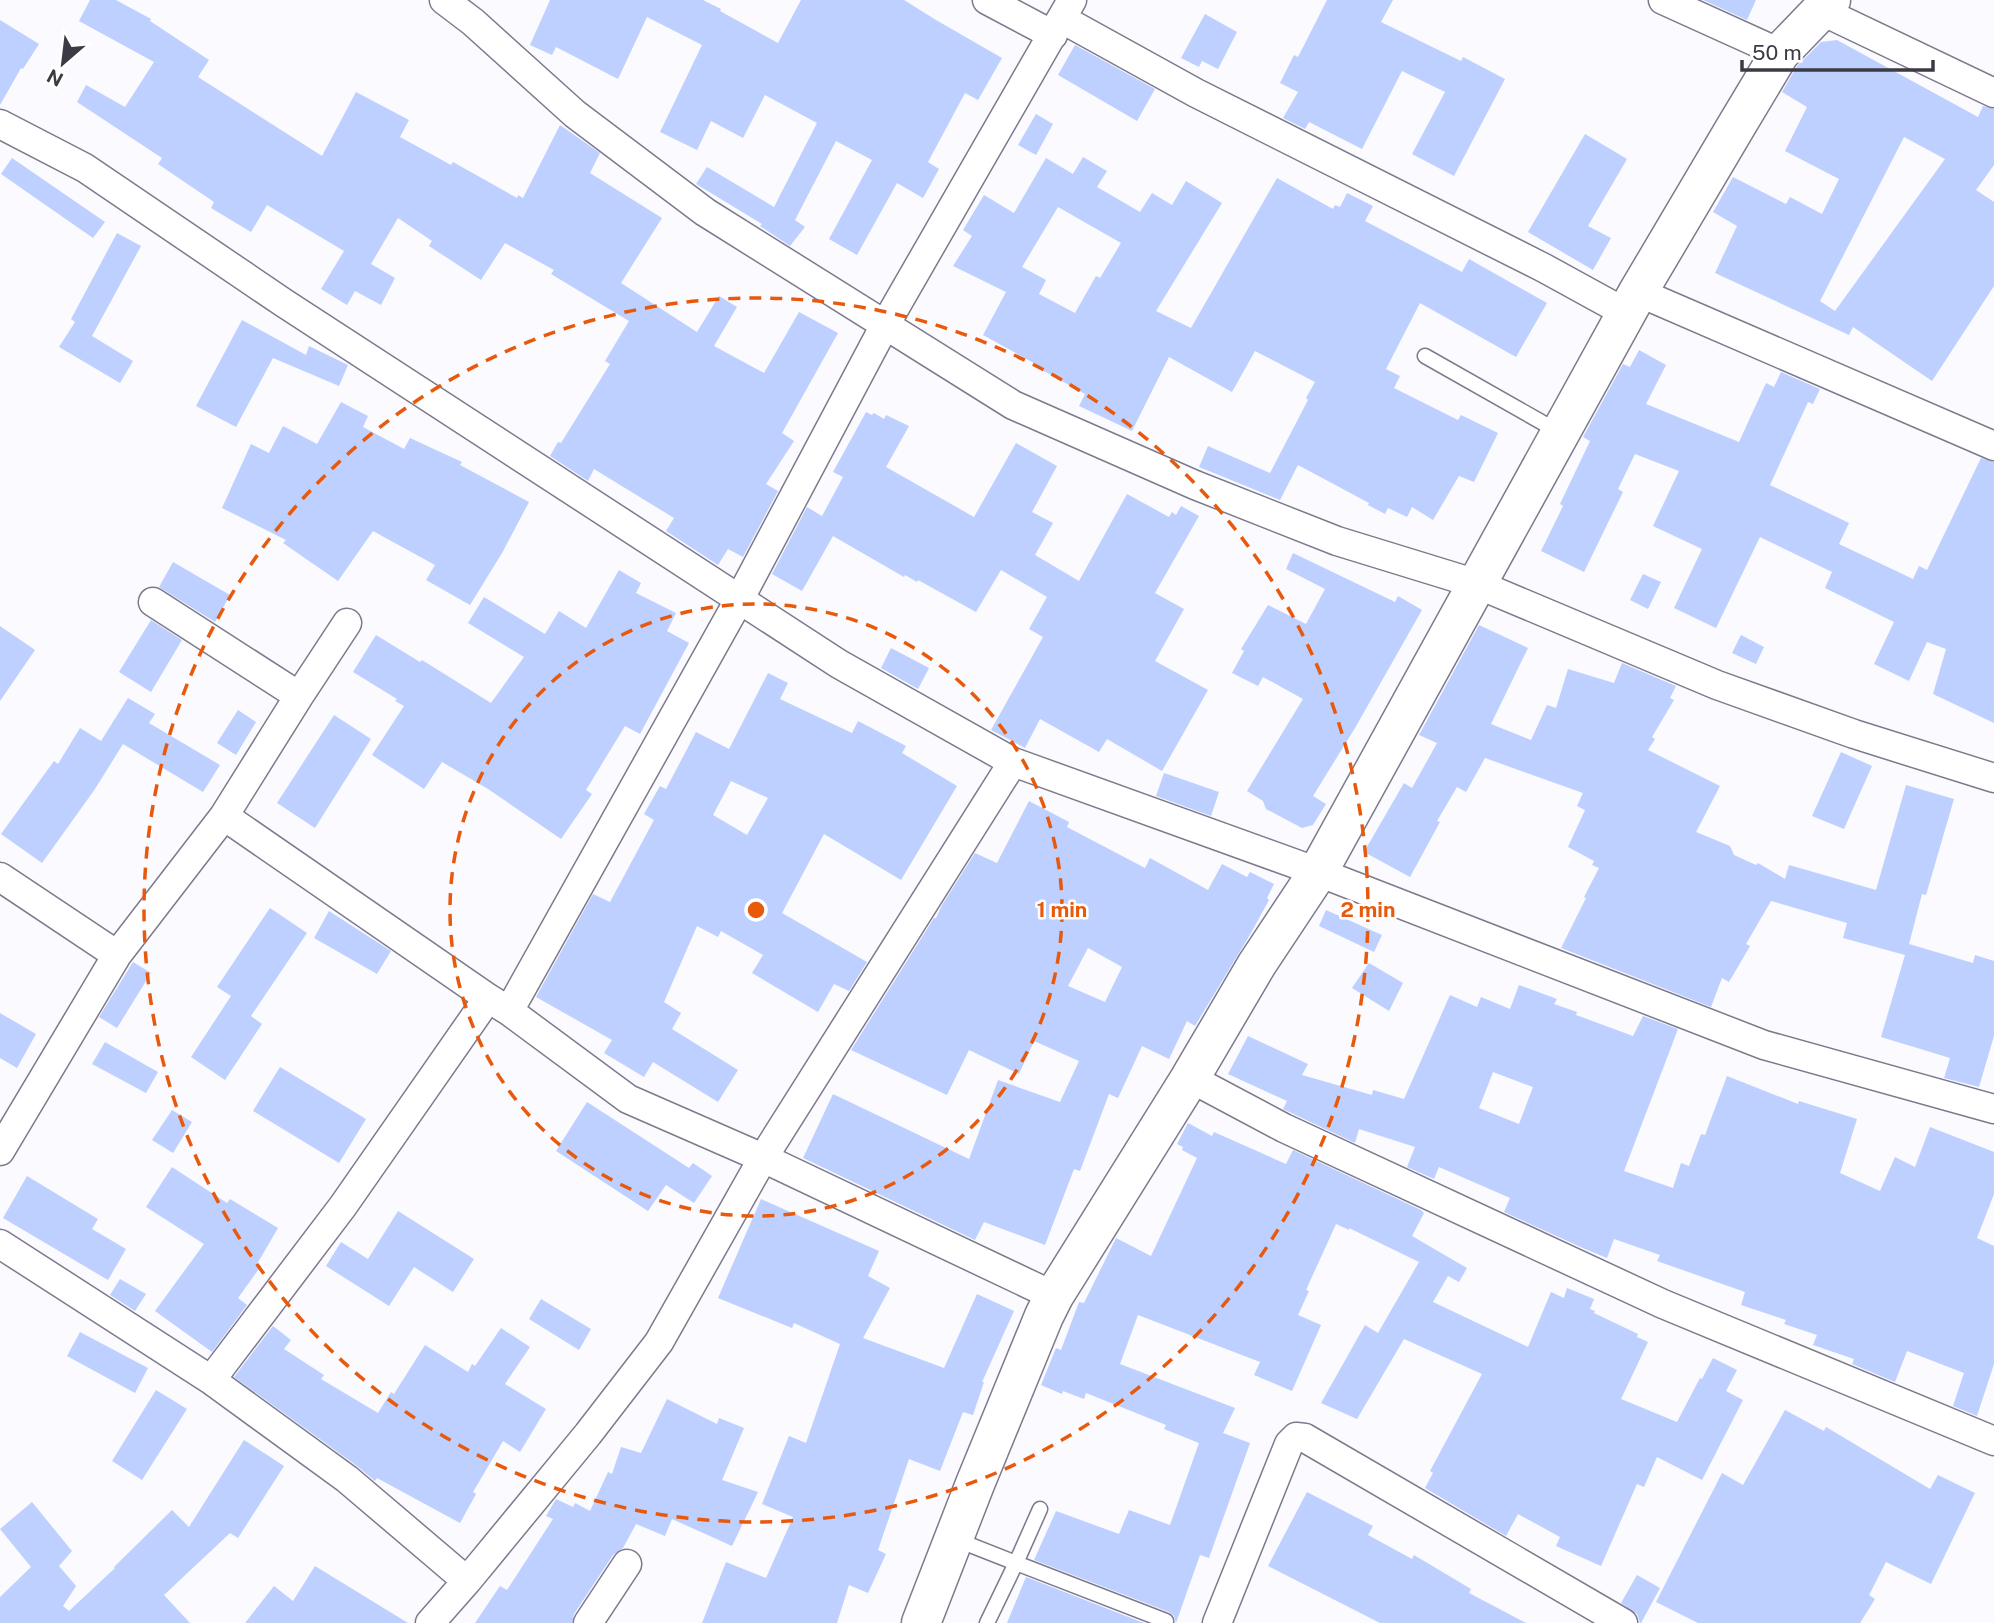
<svg xmlns="http://www.w3.org/2000/svg" width="1994" height="1623" font-family="'Public Sans',sans-serif">
  <style>
    .building { fill: #bdd0ff; fill-rule: evenodd }
    .lines { fill: none; stroke-linecap: round; stroke-linejoin: round }
    .lane-casing { stroke: #7c7a8c; stroke-width: 17 }
    .street-casing { stroke: #7c7a8c; stroke-width: 31 }
    .secondary-casing { stroke: #7c7a8c; stroke-width: 41 }
    .lane { stroke: #fff; stroke-width: 14 }
    .street { stroke: #fff; stroke-width: 28 }
    .secondary { stroke: #fff; stroke-width: 38 }
    .ring { fill: none; stroke: #e8590c; stroke-width: 3.5; stroke-dasharray: 12 9 }
    .centre { fill: #e8590c; stroke: #fff; stroke-width: 3.5 }
    .ring-label { font-size: 21px; text-anchor: middle; font-weight: bold; fill: #e8590c; stroke: #fff; stroke-width: 5; stroke-linejoin: round; paint-order: stroke }
  </style>
  <rect width="100%" height="100%" fill="#fbfafe"/>
  <path class="building" d="M90,0H116L151,19L150,21L209,60L198,77L322,156L356,92L409,120L400,137L451,165L453,162L517,198L518,195L523,198L560,125L600,153L590,173L662,218L621,283L697,332L719,296L737,307L714,346L764,373L799,312L838,333L782,433L794,441L766,484L778,491L743,557L728,549L718,565L666,531L674,518L594,469L588,481L550,456L558,442L561,443L610,364L605,361L629,321L551,274L554,270L505,243L481,280L429,246L432,241L398,218L371,264L395,278L381,305L355,291L347,305L321,289L344,251L267,205L251,232L211,208L214,202L158,164L162,158L77,102L86,85L125,107L154,62L79,21Z
    M550,0H703L721,9L720,11L778,43L801,0H904L936,20L1002,58L978,100L965,93L928,162L939,169L923,198L897,183L857,255L829,239L872,160L836,141L795,220L805,227L790,246L760,226L762,224L696,184L707,167L774,207L817,123L765,95L743,138L711,121L697,150L660,132L702,45L647,17L618,79L556,47L552,55L530,45Z
    M1327,0H1393L1381,22L1461,61L1463,57L1505,79L1454,176L1412,154L1445,92L1402,71L1362,149L1309,122L1305,129L1283,118L1298,92L1280,83L1294,55L1298,57Z
    M1703,0H1756L1747,20Z
    M1205,14L1237,32L1218,69L1202,61L1199,67L1181,58Z
    M0,20L39,44L23,69L21,68L0,105Z
    M1837,40L1978,117L1983,106L1994,109V165L1976,190L1994,202V286L1932,381L1853,327L1849,335L1715,273L1737,226L1713,212L1733,177L1786,204L1790,197L1822,214L1839,179L1785,151L1807,107L1782,92L1797,66L1821,42ZM1904,137L1945,159L1835,311L1820,301Z
    M1075,45L1155,89L1137,121L1058,75Z
    M1036,114L1053,124L1036,155L1018,145Z
    M1585,134L1627,159L1588,226L1611,238L1593,270L1528,232Z
    M1083,157L1107,171L1097,187L1140,212L1152,193L1172,205L1186,181L1222,203L1156,311L1191,328L1277,178L1333,209L1335,205L1340,207L1347,193L1373,206L1365,221L1462,272L1469,259L1547,303L1516,357L1420,303L1386,369L1400,376L1394,388L1458,420L1461,415L1498,433L1474,482L1459,476L1433,520L1412,507L1407,517L1388,508L1385,514L1368,505L1369,503L1298,465L1280,500L1199,467L1208,446L1270,473L1308,400L1306,398L1315,382L1255,351L1232,392L1169,357L1132,431L1079,406L1085,394L1042,370L1043,368L983,335L1006,292L953,266L972,236L963,230L984,195L1014,213L1046,158L1073,174ZM1058,207L1121,243L1100,278L1096,276L1075,313L1039,294L1046,280L1022,267Z
    M12,158L105,222L93,238L1,174Z
    M117,233L141,246L92,336L133,361L120,383L59,347L75,322L71,319Z
    M242,320L306,355L309,346L348,365L339,386L273,358L236,427L196,406Z
    M1639,350L1666,365L1646,404L1739,442L1766,383L1774,387L1781,372L1820,389L1813,404L1808,402L1770,485L1849,523L1839,544L1913,579L1919,566L1927,570L1981,458L1994,462V723L1933,694L1946,649L1927,642L1909,681L1874,664L1894,622L1825,588L1832,572L1760,537L1716,628L1674,608L1702,549L1653,526L1679,471L1635,454L1618,489L1623,492L1584,572L1541,551L1563,506L1560,504L1590,441L1583,437L1623,364L1630,367Z
    M341,402L368,416L363,427L404,449L410,438L462,462L460,465L529,502L502,553L470,605L426,580L435,565L373,531L338,581L283,543L286,540L222,508L251,444L269,453L283,426L317,444Z
    M866,412L872,415L874,413L884,419L886,415L909,426L886,467L974,517L1016,443L1057,466L1032,512L1053,523L1035,555L1079,581L1127,494L1169,517L1172,512L1176,515L1181,506L1199,516L1155,593L1184,609L1155,661L1208,690L1162,771L1107,739L1099,752L1040,719L1025,748L991,730L1043,637L1029,629L1047,597L1001,570L976,612L918,580L917,582L905,575L904,577L833,536L802,591L772,574L807,507L822,516L843,477L833,472Z
    M1293,553L1395,602L1398,596L1422,610L1355,728L1313,796L1326,804L1313,825L1302,828L1266,809L1263,801L1247,791L1303,699L1263,677L1258,686L1232,673L1244,651L1241,649L1268,605L1306,624L1325,589L1286,569Z
    M173,562L230,595L215,622L159,587Z
    M619,570L641,583L636,593L676,613L667,631L689,643L640,734L625,726L586,790L592,794L561,839L488,789L442,762L424,789L372,755L404,706L395,701L397,699L353,672L376,635L420,662L422,660L491,703L524,657L468,623L484,597L545,634L559,611L586,628Z
    M1643,574L1661,582L1648,609L1630,600Z
    M151,620L182,640L151,692L119,672Z
    M1479,625L1528,648L1491,724L1531,740L1547,705L1556,708L1568,669L1614,683L1622,663L1676,686L1670,698L1674,700L1652,737L1655,739L1648,750L1720,786L1696,832L1730,846L1734,855L1756,865L1758,863L1785,879L1789,865L1876,890L1906,785L1954,799L1926,895L1922,894L1909,944L1973,963L1975,955L1994,961V1036L1979,1087L1944,1078L1950,1058L1881,1037L1905,955L1843,938L1847,923L1771,901L1746,944L1750,946L1729,982L1722,978L1711,1007L1561,948L1586,898L1584,897L1599,868L1592,865L1594,861L1568,847L1585,810L1577,806L1583,793L1485,758L1466,792L1457,787L1437,821L1440,822L1410,877L1364,852L1404,783L1412,788L1437,743L1419,735Z
    M0,626L35,650L0,701Z
    M1741,635L1764,647L1756,664L1732,653Z
    M891,648L929,668L918,689L881,668Z
    M768,673L788,683L780,699L852,733L858,721L906,746L902,753L957,786L901,880L824,834L782,913L867,962L849,991L834,984L818,1012L752,973L763,955L721,931L718,937L697,926L664,1002L681,1013L672,1029L738,1070L718,1102L653,1062L644,1077L604,1053L612,1040L536,997L593,894L610,902L654,820L644,814L660,786L666,789L696,732L729,749ZM731,781L768,798L747,835L713,815Z
    M128,698L155,714L149,723L220,765L203,792L123,744L95,789L42,863L1,834L54,761L58,764L80,728L101,741Z
    M238,710L256,722L236,755L217,743Z
    M334,715L371,739L315,828L277,803Z
    M1841,752L1872,766L1844,829L1812,816Z
    M1164,773L1219,792L1211,816L1156,796Z
    M1029,801L1069,822L1067,827L1145,868L1150,858L1208,890L1222,864L1247,877L1250,872L1274,884L1267,898L1269,900L1251,933L1195,1026L1187,1021L1169,1059L1142,1046L1118,1098L1109,1094L1080,1171L1074,1169L1045,1245L984,1222L975,1240L803,1158L833,1094L969,1159L998,1080L1060,1102L1079,1061L1034,1041L1019,1074L969,1050L947,1095L851,1050L934,918H936L942,905L975,853L997,863ZM1088,948L1122,967L1105,1002L1068,986Z
    M270,908L307,933L251,1016L262,1024L225,1080L191,1057L231,996L217,987Z
    M1326,910L1382,935L1374,952L1319,926Z
    M329,911L391,951L377,974L314,938Z
    M133,962L151,973L117,1028L99,1017Z
    M1369,963L1403,983L1389,1011L1352,988Z
    M1519,985L1557,999L1554,1004L1577,1012L1576,1015L1633,1036L1643,1016L1678,1029L1624,1171L1673,1188L1681,1163L1689,1166L1701,1134L1705,1135L1727,1076L1798,1104L1799,1101L1857,1119L1840,1173L1880,1191L1895,1157L1915,1167L1930,1127L1994,1152V1194L1977,1238L1994,1246V1364L1977,1416L1953,1406L1964,1373L1907,1351L1895,1382L1852,1364L1854,1359L1813,1345L1817,1335L1784,1324L1786,1320L1741,1305L1745,1292L1657,1261L1660,1255L1614,1239L1607,1258L1585,1249L1504,1212L1510,1198L1439,1167L1434,1179L1407,1167L1415,1147L1359,1129L1355,1143L1283,1109L1287,1101L1228,1074L1248,1036L1308,1064L1302,1075L1372,1095L1373,1090L1404,1099L1450,995L1477,1007L1481,997L1510,1009ZM1493,1072L1533,1087L1519,1124L1479,1108Z
    M0,1013L36,1034L17,1068L0,1058Z
    M105,1042L158,1072L146,1093L92,1064Z
    M280,1067L366,1119L339,1163L253,1111Z
    M587,1102L689,1168L693,1163L712,1176L694,1203L666,1185L648,1211L556,1151Z
    M172,1110L192,1122L173,1153L152,1140Z
    M1188,1123L1212,1136L1214,1132L1286,1164L1293,1150L1421,1210L1424,1213L1412,1236L1467,1268L1459,1282L1448,1276L1433,1302L1528,1347L1551,1292L1564,1298L1567,1288L1594,1299L1590,1309L1595,1311L1594,1313L1638,1334L1637,1337L1648,1342L1621,1399L1677,1422L1700,1378L1702,1379L1713,1358L1737,1370L1726,1391L1743,1400L1702,1480L1657,1457L1644,1487L1637,1484L1601,1566L1556,1546L1560,1537L1518,1514L1506,1536L1425,1488L1433,1473L1430,1471L1482,1374L1404,1339L1357,1419L1321,1403L1365,1325L1378,1333L1419,1262L1349,1228V1230L1336,1224L1306,1290L1309,1291L1298,1315L1321,1325L1292,1391L1254,1375L1260,1362L1138,1315L1120,1364L1235,1408L1223,1433L1250,1443L1209,1558L1200,1555L1176,1623L1174,1616L1169,1612L1034,1560L1056,1511L1119,1534L1129,1510L1170,1525L1199,1443L1164,1429L1166,1425L1086,1393L1084,1399L1063,1391L1062,1394L1041,1385L1056,1348L1061,1350L1079,1302L1084,1303L1116,1238L1151,1256L1197,1158L1182,1150L1183,1147L1177,1144Z
    M172,1167L227,1203L230,1199L278,1228L257,1264L261,1266L238,1298L247,1305L212,1352L155,1311L204,1244L146,1207Z
    M27,1176L98,1219L92,1229L126,1249L108,1280L3,1218Z
    M761,1199L879,1251L868,1276L890,1288L863,1338L944,1368L977,1294L1014,1311L982,1382H984L973,1415L963,1412L940,1471L909,1459L878,1550L886,1554L868,1593L849,1585L837,1623H702L726,1562L766,1578L793,1517L762,1504L789,1436L806,1443L840,1344L794,1323L792,1328L718,1298Z
    M398,1211L474,1259L453,1292L414,1267L389,1306L326,1266L341,1242L368,1259Z
    M120,1279L146,1294L135,1311L110,1295Z
    M541,1299L591,1329L579,1350L529,1319Z
    M273,1326L291,1340L284,1349L324,1375L321,1379L378,1413L391,1392L394,1394L425,1345L468,1372L472,1364L475,1366L501,1328L530,1347L505,1384L546,1409L520,1452L503,1441L473,1492L476,1494L460,1523L377,1478L375,1481L357,1466L234,1377Z
    M80,1332L148,1368L135,1393L67,1356Z
    M156,1390L187,1409L142,1480L112,1461Z
    M667,1399L717,1424L719,1418L744,1428L722,1480L758,1492L732,1546L672,1519L665,1536L636,1524L623,1548L613,1555L574,1614L572,1623H475L500,1586L507,1590L553,1519L546,1516L556,1499L573,1507L575,1503L590,1511L608,1472L612,1474L621,1447L641,1453Z
    M1785,1410L1824,1431L1826,1427L1930,1489L1938,1475L1975,1493L1931,1584L1886,1562L1869,1595L1875,1599L1860,1623H1698L1656,1602L1722,1473L1743,1485Z
    M244,1440L284,1466L238,1538L230,1533L164,1595L190,1623H0V1597L31,1567L0,1529L32,1502L72,1551L59,1566L76,1586L63,1606L69,1611L115,1568L114,1567L172,1510L189,1527Z
    M1307,1492L1373,1526L1368,1535L1412,1559L1414,1555L1471,1589L1469,1593L1526,1623H1380L1268,1566Z
    M315,1566L408,1623H245L274,1586L293,1601Z
    M1637,1575L1660,1588L1641,1623H1640L1637,1614L1621,1603Z
    M1026,1577L1144,1623H1007Z"/>
  <g class="lines">
    <g class="lane-casing">
      <path id="lane" d="M1425,356L1559,432
        M1040,1509L1016,1563L1166,1621
        M955,1539L1016,1563L987,1623"/>
    </g>
    <g class="street-casing">
      <path id="street" d="M444,0L473,22L575,114L705,212L1013,405L1195,485L1337,541L1477,584L1717,685L1854,734L1994,778
        M987,0L1053,35
        M1663,0L1780,53
        M1820,10L1994,93
        M1062,19L1196,93L1544,268L1626,313
        M0,124L85,168L284,303L839,664L1013,762L1318,872L1764,1045L1994,1109
        M1638,292L1994,446
        M153,602L299,696
        M224,816L488,998L509,1011L628,1099L763,1158L1054,1296
        M0,877L117,955
        M509,1011L739,600L885,325L1072,0
        M1190,1078L1284,1128L1663,1304L1994,1441
        M0,1151L117,955L224,816L299,696L347,623
        M0,1244L211,1380L347,1479L467,1581
        M211,1380L343,1206L488,998
        M430,1623L467,1581L588,1434L659,1342L763,1158L1013,762
        M588,1623L627,1564
        M1217,1623L1289,1444L1296,1437L1305,1438L1623,1623"/>
    </g>
    <g class="secondary-casing">
      <path id="secondary" d="M921,1623L975,1484L1044,1316L1054,1296L1190,1078L1257,964L1318,872L1638,292L1738,123L1780,53L1831,0"/>
    </g>
    <use href="#lane" class="lane"/>
    <use href="#street" class="street"/>
    <use href="#secondary" class="secondary"/>
  </g>
  <g class="ring">
    <circle cx="756" cy="910" r="306"/>
    <circle cx="756" cy="910" r="612"/>
  </g>
  <circle cx="756" cy="910" r="10" class="centre"/>
  <g class="ring-label">
    <text x="1062" y="917">1 min</text>
    <text x="1368" y="917">2 min</text>
  </g>
  <g transform="translate(63 63) rotate(208)" stroke="#ffffff" stroke-width="5" paint-order="stroke">
  <path d="M0-5L12 26L0 18L-12 26Z" fill="#3c3b43"/>
  <text y="-10" font-size="19" font-weight="bold" text-anchor="middle" fill="#3c3b43">N</text>
  </g>
  <path d="M1742 60v10h191v-10" fill="none" stroke="#3c3b43" stroke-width="3.5"/>
  <text x="1752" y="60" font-size="21" fill="#3c3b43" stroke="#ffffff" stroke-width="5" paint-order="stroke">50 m</text>
</svg>
